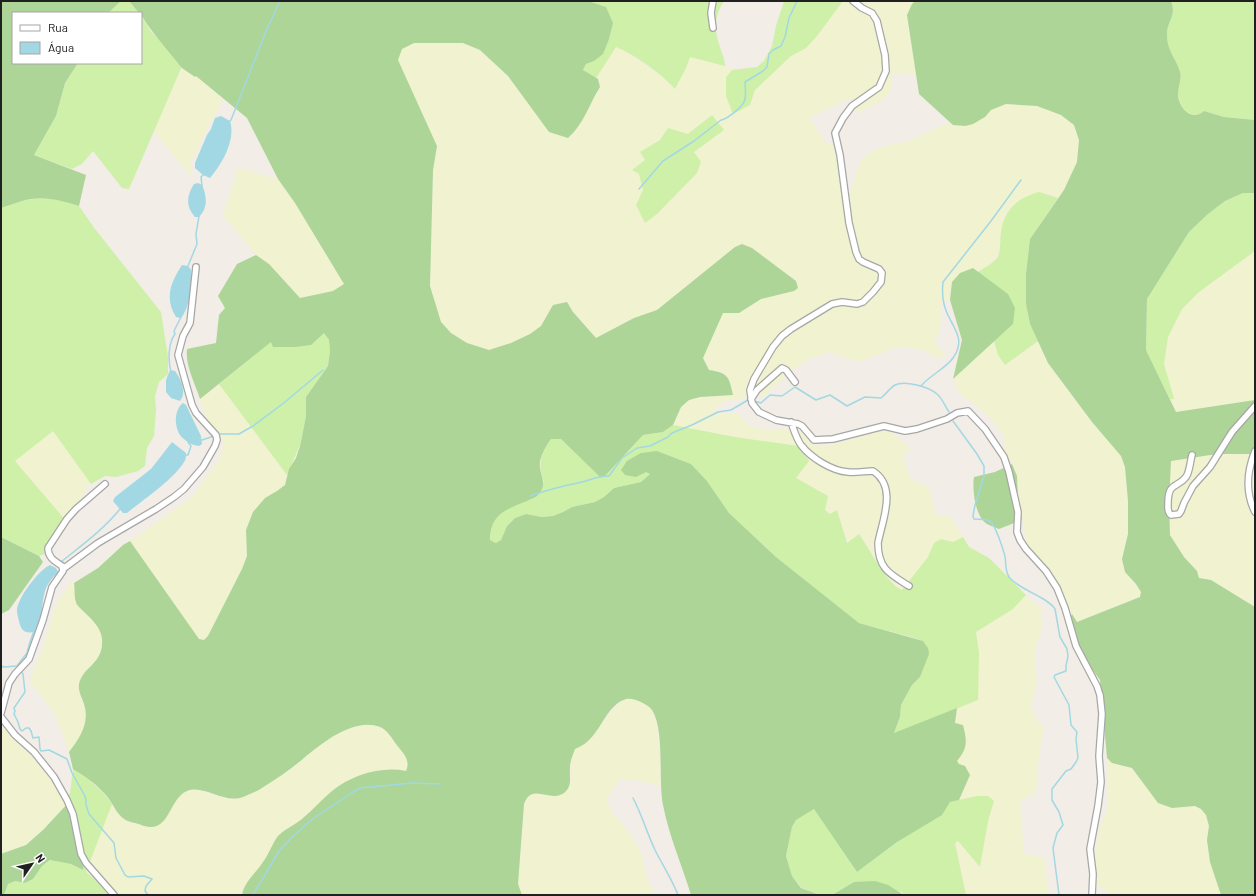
<svg xmlns="http://www.w3.org/2000/svg" width="1256" height="896" font-family="Barlow,sans-serif">
  <style>
    .farmland { fill: #f1f2d0; fill-rule: evenodd }
    .grass { fill: #cff0a8 }
    .forest { fill: #add597 }
    .water { fill: #a2d8e3 }
    .lines { fill: none; stroke-linecap: round; stroke-linejoin: round }
    .stream { stroke: #a2d8e3; stroke-width: 1.5 }
    .minor-casing { stroke: #a7a7a7; stroke-width: 8 }
    .minor { stroke: #fff; stroke-width: 5.5 }
  </style>
  <rect width="100%" height="100%" fill="#f2ede6"/>
  <path class="farmland" d="M843,1H915L912,4L907,15L916,74H892V85L888,95L879,102L857,113L852,100L848,99L809,118L827,144L834,143L839,146L845,170L848,201L858,168L862,160L871,152L886,146L908,141L947,124L965,126L985,117L991,110L1006,104L1037,106L1061,115L1074,125L1079,140L1077,162L1064,190L1058,198L1049,194L1005,218L1001,231L998,257L992,262L978,272L973,268L952,282L950,300L941,302L940,330L934,343L945,353L944,356L938,358L920,349L902,347L894,348L862,361H857L851,360L830,352L809,359L795,368L765,395L726,401L715,408L713,412L715,413H733L738,414L750,426L764,429L780,430L798,428L812,444L819,446L836,444L882,430L892,433L902,441L910,449L903,456L911,480L929,487L936,516L949,515L963,537L953,542L941,539L929,554L928,557L902,590L890,581L860,534L848,543L837,511L830,514L825,510L828,496L795,478L798,446L735,437L673,425L681,407L689,399L700,397L733,395L728,377L722,372L709,370L703,357L723,312L739,313L761,299L794,291L796,281L752,248L742,244L735,247L657,310L634,318L596,338L573,312L566,302L553,305L541,326L530,334L511,343L489,350L467,343L451,333L441,322L430,286L433,170L437,146L398,60L402,49L414,43H463L480,50L508,76L549,132L581,124L589,105L600,87L598,79L596,78L616,47L625,51L666,79L674,89L686,68L690,57L725,66L732,70L726,77V96L733,114L750,105L755,90L791,56L806,48L817,36ZM668,128L688,134L724,130L643,190L639,174L645,159L641,152L660,140Z
    M182,67L195,77L196,75L223,100L205,133L190,165L194,180L154,131Z
    M238,168L278,179L295,203L344,284L333,291L300,298L269,264L256,255L223,215Z
    M1255,251V400L1175,412L1170,399H1174L1164,364L1168,337L1182,309L1199,292Z
    M994,341L998,355L1005,365L1038,341L1048,363L1071,395L1092,422L1121,456L1125,467L1128,501V534L1122,559L1132,580L1136,584L1141,592L1140,597L1077,622L1060,593L1040,566L1027,545L1012,464L1001,451L1005,449L1004,435L990,418L978,406L960,394L953,379Z
    M219,384L287,475L285,485L277,491L265,498L246,530L247,556L242,569L208,636L204,640H199L130,541L191,498L219,460L223,447V441L209,424L200,399Z
    M53,431L91,484L86,487L81,501L67,522L14,461Z
    M1217,454H1255V607L1211,580L1199,578L1197,571L1184,557L1170,535L1169,503L1171,461Z
    M71,581L74,583L76,603L98,626L102,638L101,652L94,663L85,671L79,694L84,703L86,714L85,729L77,742L69,752L55,715L38,691L30,683L33,671L43,648L56,604Z
    M1026,595L1032,602L1041,608V632L1036,645L1035,657L1037,681L1031,703V708L1037,721L1044,727L1039,755L1036,793L1020,801L1024,854L1044,857L1049,895H966L954,843L958,841L980,867L988,821L994,802L977,796L959,800L970,775L956,761L955,723L957,708L978,700V653L976,632L1013,609Z
    M633,698L651,708L658,725L661,786L632,779L619,780L607,798L611,811L631,835L642,855L647,880L655,895H548L547,894L544,895H522L518,884L524,804L527,796L531,793L556,796L571,782L570,766L575,749L588,741L618,703L625,699Z
    M8,724L15,741L40,763L70,801L43,830L26,845L1,854V730Z
    M365,725L380,727L386,731L407,759L408,765L406,771L397,769L320,802L303,818L285,830L277,837L265,861L245,886L242,895H108L98,882L86,872L112,804L120,816L128,822L145,826L170,812L177,798L186,791L194,789L230,799L242,797L264,787L326,740L348,729Z
    M1107,758L1112,763L1132,768L1136,773L1172,808L1195,806L1201,809L1206,815L1209,826L1207,840L1210,862L1221,895H1112L1096,885L1093,866L1095,851L1100,827L1107,809Z"/>
  <path class="grass" d="M121,1H129L139,13H108Z
    M588,1H724C714,16 714,31 720,47C722,54 725,59 725,66L690,57L686,68L675,89C662,74 634,54 616,47L596,78L583,71L586,64L594,61L605,7Z
    M784,1H843L817,36L806,48L791,56L755,90L750,105L733,114L726,96V77L732,70L757,67L764,61L772,46L776,26Z
    M1171,1H1255V120L1224,117L1204,111C1193,122 1180,108 1178,96C1176,88 1182,80 1180,72C1176,57 1167,52 1167,34C1167,21 1177,16 1171,1Z
    M141,16L150,30L182,66L129,189L122,188L93,151L82,164L72,169L34,155L56,116L65,83L78,63H141Z
    M712,115L724,130L694,152L701,162L697,173L657,214L645,223L636,205L643,190L639,174L632,170L645,160L640,152L660,140L668,128L688,134Z
    M1039,192L1058,198L1030,239L1026,274V304L1030,324L1038,341L1005,365L998,355L994,341L1013,324L978,272C984,268 994,263 998,257C1001,249 1000,239 1001,232C1004,210 1018,197 1039,192Z
    M1243,193H1255V251L1199,292L1182,309L1168,337L1164,364L1174,399H1170L1146,350L1147,299L1189,232L1208,214L1225,201Z
    M37,198L55,199L79,206L95,229L161,312L168,357V374L159,382L155,396L156,410L154,436L147,448L145,466L138,471L116,477L105,476L91,484L53,431L15,461L67,522L59,531L45,554L39,556L1,537V208L22,201Z
    M324,333L329,340L330,351L328,366L306,397V416L300,445L287,475L219,384L271,342Z
    M673,425L735,437L798,446L809,461L796,478L828,496L825,510L830,514L837,510L847,543L859,534C869,548 887,584 902,590L928,557L934,543L941,539L953,542L963,537L969,547L989,558L1026,595L1013,609L976,632L979,653L978,700L894,734L900,717L901,705L912,685L920,677L928,648L923,641L911,637L859,623L776,557L729,513L707,481L691,464L657,451L646,472L650,474L641,482L614,488L604,497L595,502L572,507L563,512L553,516L542,517L526,514L515,518L507,526L501,540L497,543L490,540C490,510 513,506 536,497L544,481C537,463 541,455 551,439H561L601,478L605,476L643,435L663,432Z
    M73,769C88,779 102,789 112,804L86,872L98,882L108,895H4L8,884L15,881L25,883L33,879L42,866L51,860L71,864L83,870C86,844 76,820 67,796L70,793Z
    M977,796H988L994,801L988,821L980,867L958,841L955,843L966,895H904L902,892L854,882L832,895L817,894L802,888L792,876L786,856L792,827L796,820L814,808L857,872L897,842L946,808L950,802Z"/>
  <path class="forest" d="M1,1H121L108,13H13V63H78L65,83L56,116L34,155L86,175L79,206C59,200 42,195 22,201C15,203 8,206 1,208Z
    M129,1H588L606,7L613,23L609,39L603,54L594,61L586,64L583,70L598,79L600,87C589,104 584,124 568,138L549,132L508,76L480,50L463,43H414L402,49L398,60L437,146L433,170L430,286L441,322L451,333L467,343L489,350L511,343L530,334L541,326L553,305L567,302L573,312L596,338L634,318L657,310L735,247L742,244L752,248L796,281L798,288L794,291L761,299L739,313H723L703,358L709,370C728,373 729,376 733,395L700,397L689,400L681,407L673,425L663,432L643,435L605,476L601,478L561,439H551C546,446 542,453 540,461C538,475 550,483 537,496C535,498 530,499 527,501C506,509 490,515 490,540L496,543L501,540L507,526L515,518L526,514L542,517L553,516L563,512L572,507L595,502L604,497L614,488L641,482L650,474L646,472L636,477L625,475L621,470L627,461L641,453L657,451L691,464L707,481L729,513L776,557L859,623L923,641L928,648L929,654L920,677L912,685L901,705L900,717L894,733L957,708L955,723L963,725C967,741 968,748 957,761L959,764L965,766L970,775L959,800L950,802L942,815L897,842L857,872L814,809L796,820L792,827L786,856L792,876L801,888L817,894L832,895L854,882L875,881L888,885L904,895H691C682,865 669,836 663,805C658,779 665,730 652,710C648,704 633,697 626,699C608,704 601,730 588,741C584,745 579,747 575,749C573,755 570,761 570,767C569,776 573,786 564,793C550,803 532,782 524,804L518,884L522,895H242C244,882 256,873 263,862C269,854 272,844 278,836C286,828 295,825 303,818C313,810 322,799 332,791C352,775 381,766 406,771C411,760 403,753 396,744C392,738 387,730 380,727C354,717 322,743 304,758C292,768 278,778 265,786C258,791 250,794 243,797C223,804 204,784 187,791C170,798 170,828 150,827C145,827 140,824 135,823C116,820 116,805 104,793C95,783 84,776 73,769L69,752C80,738 90,723 84,704C82,697 78,692 79,684C83,666 104,664 102,639C101,626 89,617 81,609C79,607 76,604 76,602C74,597 75,589 74,583L98,568L123,545L130,541L199,639L204,640L208,636L242,569L247,556L246,530L253,512L265,498L277,491L285,485L289,469L296,458L300,446L306,416V397L328,366L330,351L329,340L324,333L311,345L295,347H273L271,342L200,399C195,383 185,366 187,349L216,343L219,315L225,308L218,296L237,264L256,255L269,264L300,298L333,291L344,284L295,203L278,179L247,118L196,76L195,77C191,74 186,71 182,68C176,60 141,20 141,13H139Z
    M915,1H1171C1177,16 1167,21 1167,34C1167,52 1176,57 1180,72C1182,79 1178,86 1178,93C1177,106 1192,123 1204,111L1224,117L1255,120V193H1243L1225,201L1208,214L1189,232L1147,299L1146,350L1176,412L1255,400V454H1217L1171,461L1169,503L1170,535L1184,557L1197,571L1199,578L1211,580L1255,607V895H1221L1210,862L1207,840L1209,826L1206,815L1201,809L1195,806L1172,808L1158,803L1132,768L1112,763L1107,758L1100,680L1079,651L1068,621L1072,614L1077,622L1140,597L1141,592L1136,584L1125,572L1122,559L1128,534V501L1125,467L1121,456L1092,422L1048,363L1030,324L1026,304V274L1030,239L1064,190L1077,162L1079,140L1074,125L1061,115L1037,106L1006,104L991,110L985,117L973,124L965,126L953,125L919,94L907,15L912,4Z
    M973,268L1008,294L1015,308L1013,324L953,379L962,340L950,300L952,282L960,273Z
    M1012,464L1017,476L1018,502L1022,520L999,529C995,527 990,526 987,524C975,517 972,489 974,477L995,472Z
    M1,537L39,556L43,562L9,610L1,614Z
    M70,801C77,823 86,846 83,870L71,864L50,860L42,866L33,879L25,883L15,881L8,884L4,895H1V854L26,845L43,830Z"/>
  <path class="water" d="M221,116L230,121C236,140 222,164 210,178L203,175L195,168V163L207,135L211,129L215,118Z
    M198,183L202,185C207,196 208,208 199,217H195C185,206 187,195 194,184Z
    M182,265L188,266L191,270C191,285 191,306 181,318L176,317C164,298 171,282 182,265Z
    M170,370L175,371C181,379 187,393 180,401L171,398L166,392V380Z
    M183,403L186,405L201,436L202,444L199,446C191,445 185,441 180,435C174,426 174,410 183,403Z
    M172,442L186,453C186,456 186,460 184,462C173,480 144,499 127,513H123L113,501L115,497L151,469Z
    M50,565L56,568L58,572C53,577 47,584 45,591C41,604 43,620 35,632C28,633 23,633 20,625C19,621 17,614 17,610C18,597 39,570 50,565Z"/>
  <g class="lines">
    <path class="stream" d="M229,122L231,120L267,29L280,1
      M202,186L201,177L203,175
      M639,189L663,161L694,141L721,120C726,120 742,107 744,102C747,96 745,88 745,82L763,71L767,67L769,54L773,50L781,46L785,37L789,18L797,1
      M188,266L197,244L196,234L199,216
      M171,372C168,361 168,343 175,334L174,331L181,317
      M921,386C930,375 944,370 953,358C966,340 954,329 947,313C943,304 942,291 943,282L991,221L1021,180
      M754,401L761,403L770,395L782,396L795,387L816,400L830,395L847,406L865,397L881,398C886,394 890,388 895,385C905,380 929,387 937,394C942,398 945,406 949,412
      M953,421L977,454L984,466V476L975,505L973,516L974,519C979,519 986,519 990,521C995,524 1003,549 1005,556C1006,563 1005,571 1009,577C1019,590 1048,597 1055,609L1060,637L1067,649L1068,656L1066,666V671L1055,675L1054,677L1069,705L1071,725L1077,732L1076,739L1078,758L1076,762L1071,769L1066,771L1052,789V800L1059,812L1063,825L1057,833L1053,848L1059,895
      M220,434H239L253,426L285,402L323,370
      M202,440L214,436
      M185,455H188L191,446L188,442
      M530,496C549,489 563,486 582,482C592,480 599,475 609,476L622,458L637,448L650,446L668,437L672,433L692,425L718,412L731,410L748,400
      M61,562C82,545 103,530 120,509
      M1,666L4,667L17,666
      M17,666L27,653L30,642L34,631
      M21,671L23,674L25,692L14,708L15,711L14,714L18,722L20,729L22,731L26,728H29L31,731L33,738L39,737L40,749L41,751L49,750L67,759L72,773L85,796L86,801V805L89,814L114,843L116,858L125,875L128,877L144,876L152,879L146,886L145,891L148,895
      M633,798C642,815 647,833 655,850C663,866 672,879 678,895
      M253,895L279,851L292,837L314,818L353,792L360,788L412,783L441,784"/>
    <g class="minor-casing">
      <path id="minor" d="M713,1L711,13L713,28
        M853,1L862,8L872,13L877,21L885,55L886,71L879,87L852,106L843,118L835,133L840,155L849,223L856,252L859,259L863,262L879,269L882,273L881,282L873,292L863,302L857,304L842,302L832,304L791,329L782,336L773,347L754,379L750,390L752,403L759,412L776,420L798,424L802,426L814,440L833,439L884,426L905,431L917,429L947,419L957,413L968,411L985,429L1004,457L1009,472L1018,512L1017,532L1020,540L1026,549L1046,571L1057,588L1065,608L1076,646L1097,686L1100,695L1102,714L1099,756L1101,782L1098,806L1090,849L1093,874L1092,895
        M751,399L757,390L782,368L786,370L795,382
        M791,422C794,430 796,438 801,445C811,458 832,471 848,472C857,473 865,471 873,471C898,487 882,521 878,543C878,569 890,574 909,586
        M1255,451C1247,471 1245,492 1255,512
        M1192,455C1190,462 1190,471 1186,477C1177,489 1168,481 1168,504C1168,508 1167,512 1171,515L1179,514L1181,511L1184,503L1193,486L1210,467L1232,432L1255,406
        M63,569L98,543L156,509L174,497L184,489L203,467L215,446L217,440L216,435L196,413L192,405L178,355L183,336L190,323L196,267
        M1,713L9,683L15,674L29,659L43,620L52,587L63,571L62,566C55,561 48,558 48,548L67,519L76,509L105,484
        M1,717L15,735L34,752L54,777L67,800L73,814L81,854L86,863L114,895"/>
    </g>
    <use href="#minor" class="minor"/>
  </g>
  <rect width="1256" height="896" fill="none" stroke="#202020" stroke-width="4"/>
  <rect x="12" y="12" width="130" height="52" fill="#ffffff" stroke="#a6a6a6"/>
  <rect x="20" y="25" width="20" height="6" fill="#ffffff" stroke="#a6a6a6"/>
  <text x="48" y="32" font-size="12" fill="#202020">Rua</text>
  <rect x="20" y="42" width="20" height="12" fill="#a2d8e3" stroke="#a6a6a6"/>
  <text x="48" y="52" font-size="12" fill="#202020">Água</text>
  <g transform="translate(32 864) rotate(56)" stroke="#ffffff" stroke-width="3" paint-order="stroke">
  <path d="M0-3L7 15L0 10L-7 15Z" fill="#202020"/>
  <text y="-6" font-size="11" font-weight="bold" text-anchor="middle" fill="#202020">N</text>
  </g>
</svg>
